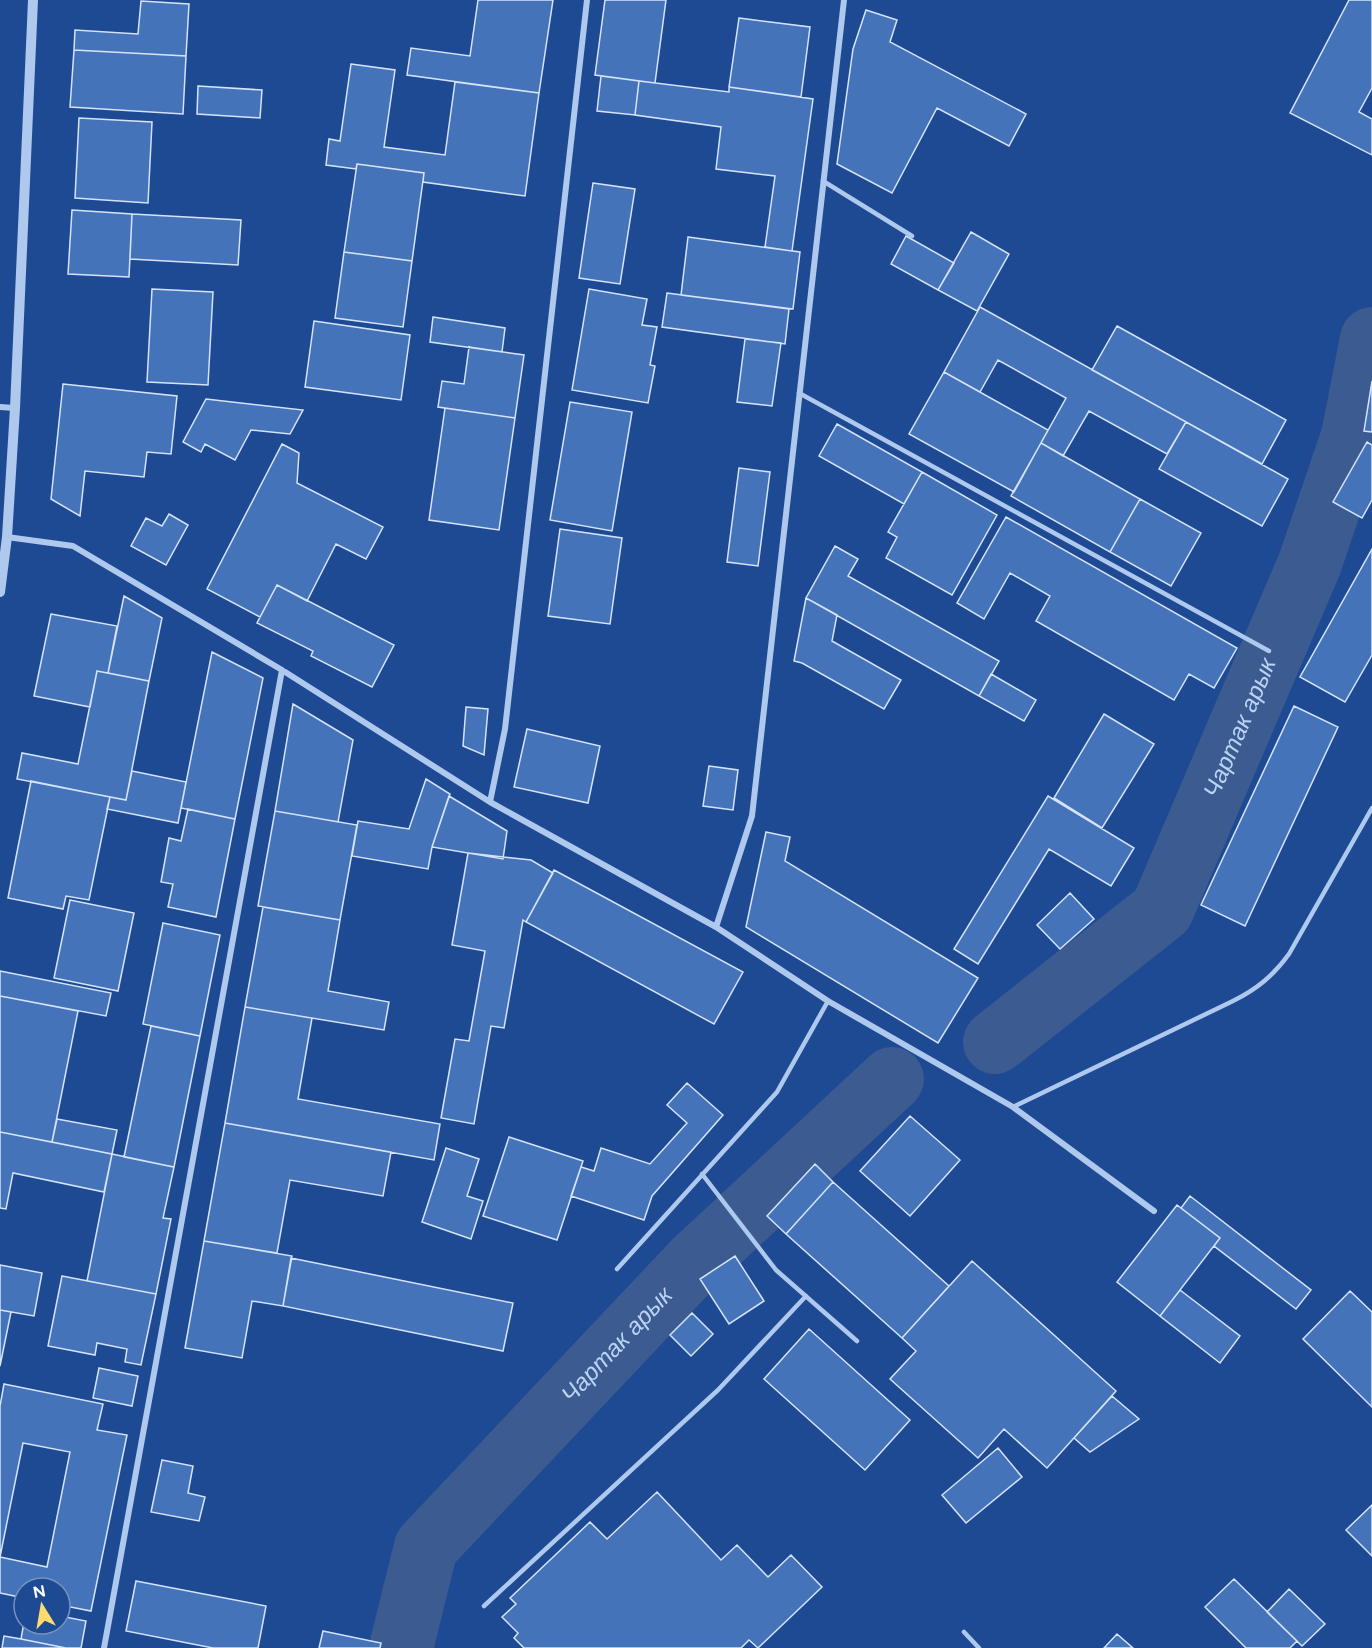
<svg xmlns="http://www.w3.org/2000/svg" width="1372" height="1648" font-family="Figtree,sans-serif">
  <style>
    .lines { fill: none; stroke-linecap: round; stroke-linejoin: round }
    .river { stroke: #3b5b91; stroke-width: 64 }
    .building { fill: #4573b9; stroke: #d4e3fa; stroke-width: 1.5; fill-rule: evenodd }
    .service { stroke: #aec8ee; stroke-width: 4.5 }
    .minor { stroke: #aec8ee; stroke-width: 6 }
    .tertiary { stroke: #aec8ee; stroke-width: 10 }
    .labels { text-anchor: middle; stroke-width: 6; stroke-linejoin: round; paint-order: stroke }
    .water-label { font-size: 24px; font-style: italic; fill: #bad2f5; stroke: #1d4a93 }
  </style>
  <rect width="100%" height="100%" fill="#1d4a93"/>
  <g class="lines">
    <g class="river">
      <path id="s1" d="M995,1042L1162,910L1310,563L1353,436L1372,339"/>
      <path id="s2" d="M401,1648L426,1547L695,1262L892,1079"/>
    </g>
  </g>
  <path class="building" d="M478,0H553L539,93L407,75L411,48L470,56Z
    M605,0H666L655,83L595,75Z
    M1349,0H1372V88L1359,112L1372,119V155L1290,113Z
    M141,1L189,4L186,56L74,50L75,30L138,34Z
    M866,10L897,20L890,42L1026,114L1009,146L937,108L892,193L837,164L853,49Z
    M739,18L810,27L801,97L729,87Z
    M74,50L186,56L183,114L70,107Z
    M351,64L395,70L384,147L445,155L455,82L539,93L525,196L423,182L424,173L357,164L356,169L326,165L329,139L340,141Z
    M601,76L639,81L635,115L597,111Z
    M639,81L729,92V87L813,99L792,251L765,247L775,176L716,169L721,127L635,115Z
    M198,86L262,90L260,118L197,114Z
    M79,118L152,122L148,203L75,198Z
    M357,164L424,173L412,261L344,252Z
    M593,183L635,189L620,284L579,278Z
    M72,210L132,214L129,277L68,274Z
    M132,214L241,220L238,265L130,259Z
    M971,232L1009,254L977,311L938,290Z
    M906,236L954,263L938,290L891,264Z
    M688,237L800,252L793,309L681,295Z
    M344,252L412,261L403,327L335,318Z
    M152,289L213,292L208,385L147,382Z
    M589,289L647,299L642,325L657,327L650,365L655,366L648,403L572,390Z
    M667,293L789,309L785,344L662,327Z
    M980,307L1186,422L1167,454L1089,411L1063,456L1041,443L1066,398L998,360L980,392L944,372Z
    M433,317L505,328L502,352L430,342Z
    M314,321L410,335L401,400L305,387Z
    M1117,326L1286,420L1262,464L1092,370Z
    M745,339L781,343L772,406L737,402Z
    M469,347L524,355L515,418L438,407L442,381L464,384Z
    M944,372L1048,430L1014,492L909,434Z
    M1372,381V432L1364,431Z
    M63,384L177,396L171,454L147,452L144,477L85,471L80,516L51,499Z
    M206,399L303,410L290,434L251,430L235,460L205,444L201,452L183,442Z
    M570,402L632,412L612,531L550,520Z
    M445,408L515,418L499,530L429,520Z
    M1186,422L1288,479L1262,526L1159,469Z
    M837,424L922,472L904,504L819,456Z
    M1367,442L1372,445V500L1362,518L1333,502Z
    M1041,443L1140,499L1110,552L1011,496Z
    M282,444L299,453L297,483L383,527L366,559L336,544L307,601L277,585L260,617L207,589Z
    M739,468L770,472L758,566L727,562Z
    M922,472L997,515L952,595L886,558L897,537L888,532Z
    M1140,499L1201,533L1171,586L1110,552Z
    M169,514L188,525L166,565L131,546L146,518L162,526Z
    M1006,517L1237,648L1214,688L1189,674L1174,700L1036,621L1050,596L1010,573L984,619L957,603Z
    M560,529L622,538L610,624L548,616Z
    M835,546L858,559L848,576L999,661L979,696L806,598Z
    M1372,549V655L1345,702L1300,677Z
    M277,585L394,645L372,687L311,656L313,651L257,623Z
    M124,596L162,618L149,681L108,673Z
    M806,598L837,615L832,641L901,680L884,709L802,663L794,661Z
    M51,614L117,626L108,673L97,671L90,707L34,696Z
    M212,652L263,678L235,819L181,808Z
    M97,671L149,681L126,800L17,779L22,753L78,764Z
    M991,674L1036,700L1024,721L979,696Z
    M293,704L353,740L338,822L275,811Z
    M1294,706L1338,727L1245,926L1201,905Z
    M466,707L488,709L484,755L463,746Z
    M1104,714L1154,744L1102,828L1054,798Z
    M527,729L600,746L588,803L514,787Z
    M709,766L738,770L733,810L703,806Z
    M132,771L186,782L178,823L107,809L110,797L126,800Z
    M426,779L450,794L432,847L428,869L352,856L358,821L409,829Z
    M31,781L110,797L89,900L66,896L63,909L8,898Z
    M449,796L507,831L503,859L432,847Z
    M1048,796L1134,848L1111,886L1049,849L978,964L954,949Z
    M188,809L235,819L216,917L168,907L173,884L161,882L169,838L181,841Z
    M275,811L357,825L340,920L258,906Z
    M766,832L790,837L785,861L978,978L938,1043L746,927Z
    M468,853L531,860L553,873L526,922L523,920L504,1028L491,1026L474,1124L441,1118L455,1039L469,1041L485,951L452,945Z
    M554,870L743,972L714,1024L526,922Z
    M1070,893L1094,919L1060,949L1037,925Z
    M70,900L134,913L118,991L54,978Z
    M263,907L340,920L328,991L389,1002L384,1030L245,1007Z
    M163,923L220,935L200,1036L143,1024Z
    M0,971L111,993L106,1016L0,996Z
    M0,996L78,1011L52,1142L0,1132Z
    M245,1007L312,1018L298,1099L440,1124L434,1160L225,1123Z
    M151,1026L200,1036L174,1167L124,1157Z
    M687,1083L723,1115L652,1196L644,1220L571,1196L581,1167L594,1171L601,1148L650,1164L687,1123L667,1105Z
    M910,1116L960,1160L910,1216L860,1171Z
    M57,1119L117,1130L112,1154L52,1142Z
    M225,1123L391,1152L383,1196L290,1180L277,1253L204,1241Z
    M0,1132L112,1154L104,1192L13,1173L6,1209L0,1208Z
    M509,1137L583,1161L557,1240L483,1216Z
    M446,1148L479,1159L467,1196L483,1201L471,1239L422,1222Z
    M112,1154L174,1167L163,1218L171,1219L156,1294L87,1281Z
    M815,1164L833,1182L786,1234L767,1216Z
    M833,1182L949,1286L902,1338L786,1234Z
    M1190,1196L1311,1290L1296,1309L1214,1246L1220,1238L1181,1208Z
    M1177,1205L1220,1238L1160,1316L1117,1282Z
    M204,1241L292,1256L283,1306L252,1301L242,1358L185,1348Z
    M735,1256L764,1301L729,1324L700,1279Z
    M291,1258L513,1303L503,1351L283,1306Z
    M972,1261L1116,1391L1047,1468L1004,1429L978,1458L890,1379L916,1351L902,1338Z
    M0,1265L42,1273L34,1316L0,1310Z
    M62,1276L156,1294L141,1365L125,1362L127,1349L97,1343L95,1355L48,1346Z
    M1180,1290L1240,1336L1220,1363L1160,1316Z
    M1350,1291L1372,1312V1407L1303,1339Z
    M0,1310L11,1312L0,1366Z
    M692,1313L713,1334L691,1356L670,1335Z
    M809,1329L910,1420L865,1470L764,1379Z
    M99,1368L138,1376L132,1406L93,1398Z
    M4,1384L103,1404L97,1430L127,1435L91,1611L60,1605V1588H24V1598L0,1593V1406ZM23,1443L70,1452L47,1567L0,1557Z
    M1112,1396L1139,1419L1090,1452L1074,1438Z
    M998,1448L1022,1477L966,1523L942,1495Z
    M162,1460L193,1466L188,1493L205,1497L199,1521L151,1512Z
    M657,1492L721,1560L737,1545L768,1577L791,1555L822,1587L758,1648L749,1640L741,1648H524L514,1638L518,1633L502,1617L516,1604L510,1598L590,1522L607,1539Z
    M1372,1505V1556L1346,1530Z
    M1234,1579L1297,1641L1290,1648H1246L1205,1607Z
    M136,1581L266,1606L258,1648H213L126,1631Z
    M1289,1589L1325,1624L1302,1646L1267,1612Z
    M60,1616L86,1621L81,1648H66L21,1639L24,1622L60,1624Z
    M323,1631L381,1643L380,1648H319Z
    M1117,1634L1133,1648H1104Z
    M4,1636L21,1639L66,1648H2Z"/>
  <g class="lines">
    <path class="service" d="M823,181L912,236
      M799,393L1269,651
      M1013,1107L1233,1001C1257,989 1273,976 1289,954L1372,808
      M702,1174L776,1270L857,1341
      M617,1269L777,1092L828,1001
      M484,1606L718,1390L806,1296
      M964,1632L979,1648"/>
    <path class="minor" d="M0,407L15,408
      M7,537L73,546L282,670L490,802L716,927L828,1001L1013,1107L1154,1211
      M490,802L505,729L587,0
      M716,927L752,816L844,0
      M104,1648L282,670"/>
    <path class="tertiary" d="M0,592L7,537L15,408L33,0"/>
  </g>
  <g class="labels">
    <g class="water-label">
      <text dy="8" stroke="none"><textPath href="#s1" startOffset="411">Чартак арык</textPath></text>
      <text dy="8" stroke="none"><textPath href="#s2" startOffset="382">Чартак арык</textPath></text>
    </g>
  </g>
  <g transform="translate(42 1606) rotate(349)"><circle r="28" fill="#1d4a93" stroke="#7792be" stroke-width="1.5"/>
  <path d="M0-4.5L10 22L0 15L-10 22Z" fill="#fedb6c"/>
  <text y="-9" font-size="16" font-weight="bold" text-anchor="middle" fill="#ffffff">N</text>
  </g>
</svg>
